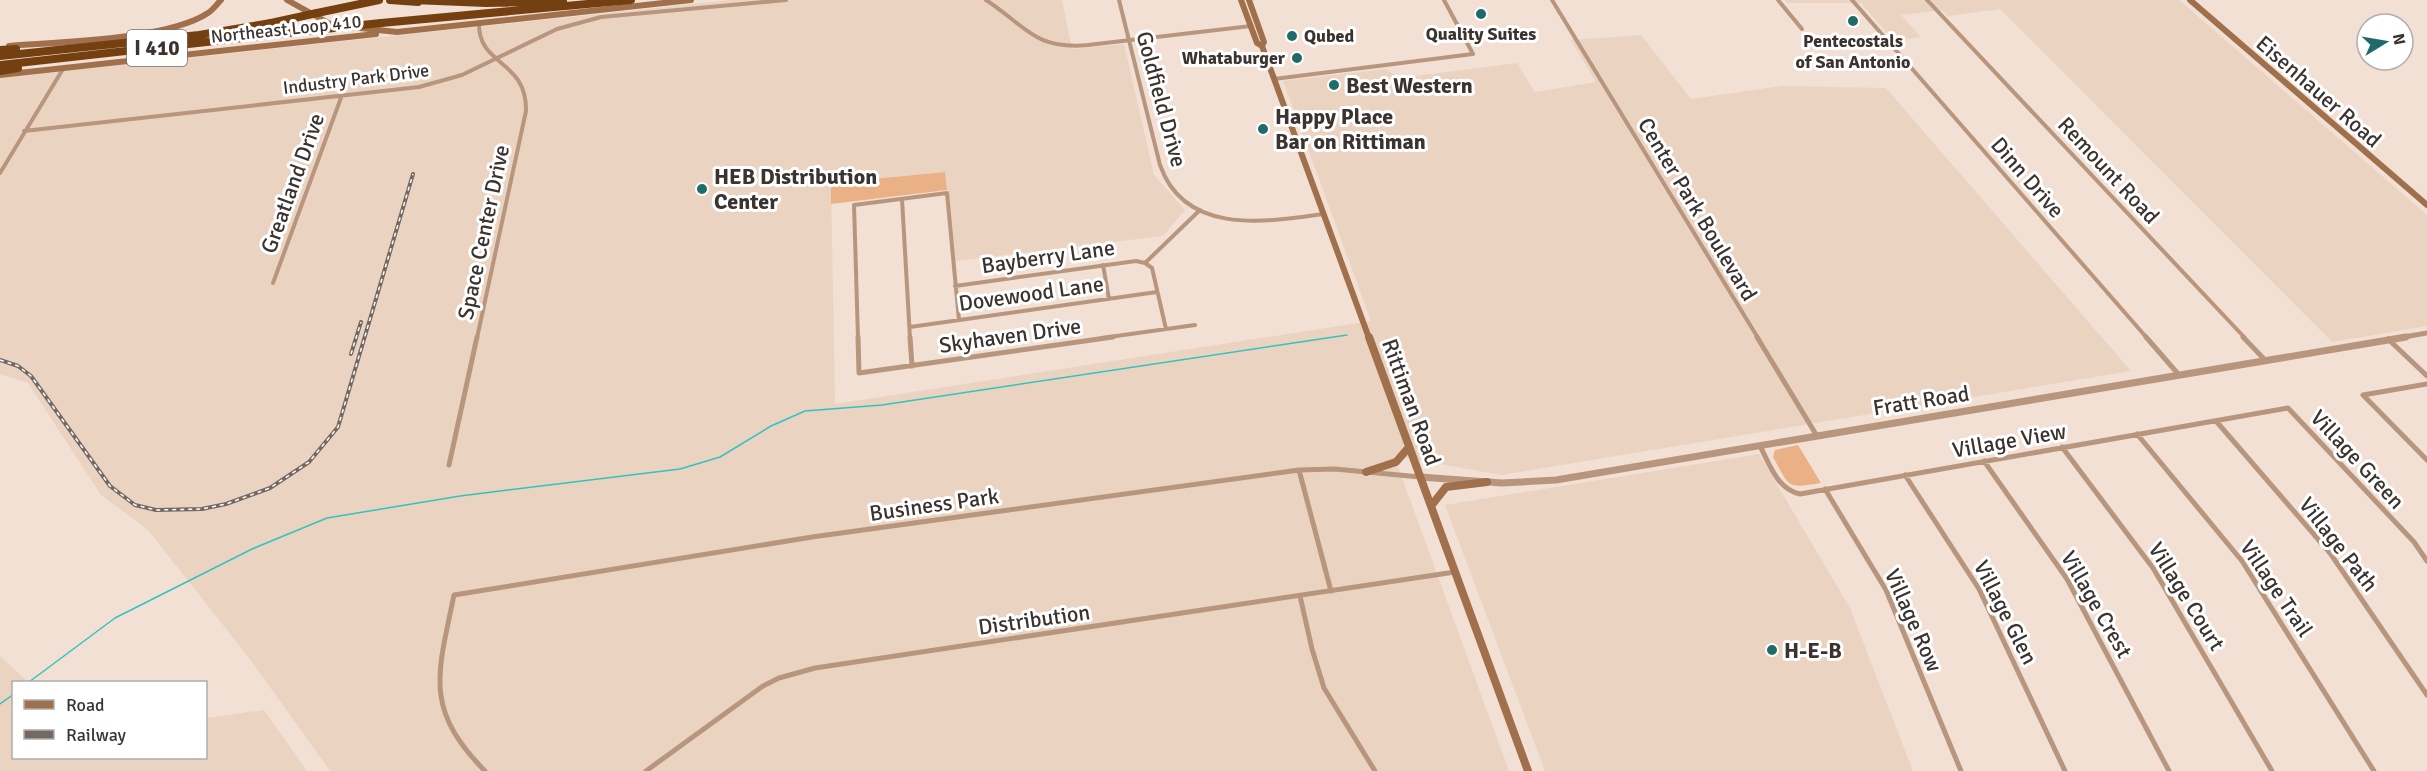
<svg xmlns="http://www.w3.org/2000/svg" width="2427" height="771" font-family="Signika,sans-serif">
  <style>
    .built { fill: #ebd3c2 }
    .green { fill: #ebb186 }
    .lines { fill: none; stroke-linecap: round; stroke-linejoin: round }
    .stream { stroke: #32c3bf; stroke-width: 1.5 }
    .minor-far1 { stroke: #b8967e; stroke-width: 4 }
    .minor { stroke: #b8967e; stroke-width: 5 }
    .tertiary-far1 { stroke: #b8967e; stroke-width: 5 }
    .tertiary { stroke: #b8967e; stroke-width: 7 }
    .secondary-far1 { stroke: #a0704c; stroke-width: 6 }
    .secondary { stroke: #a0704c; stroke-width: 8 }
    .motorway { stroke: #754011; stroke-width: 8 }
    .rail-casing { stroke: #736962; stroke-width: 4 }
    .rail { stroke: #fff; stroke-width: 1.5; stroke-dasharray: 4; stroke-linecap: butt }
    .motorway-bridge { stroke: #754011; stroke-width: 8 }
    .poi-dot { fill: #1f6b69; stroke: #fff; stroke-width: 2 }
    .labels { text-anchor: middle; stroke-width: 6; stroke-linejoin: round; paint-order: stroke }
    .far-street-label { font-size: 18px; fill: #3a332f; stroke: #fff }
    .far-poi-label { font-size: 18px; font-weight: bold; fill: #3a332f; stroke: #fff }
    .shield { fill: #fff; stroke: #75706d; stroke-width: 1.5 }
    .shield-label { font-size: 21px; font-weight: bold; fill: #3a332f }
    .poi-label { font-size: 22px; font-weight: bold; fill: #3a332f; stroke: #fff; text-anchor: start }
    .street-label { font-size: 22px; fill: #3a332f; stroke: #fff }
  </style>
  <rect width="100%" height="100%" fill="#f2e0d4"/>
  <path class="built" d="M730,0H1062L1072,49L1124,44L1154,175L1185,210L1163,236L956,261L945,172L831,183L835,404L1371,321L1283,81L1385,69L1400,78L1517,63L1535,92L1596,82L1571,40L1641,35L1691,99L1781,86L1886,88L2131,371L1502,475L1394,456L1509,771H330L249,658L148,530L101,495L28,383L0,374V78Z
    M1785,0H2179L2427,215V326L2332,342L2000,9L1948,16L1942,10L1901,15L1921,37L1894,41L1861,3H1788Z
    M1759,454L1850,608L1913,771H1545L1445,505Z
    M0,656L28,682H14V758H206V718L264,710L307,771H0Z"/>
  <path class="green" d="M945,172L947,190L831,204V183Z
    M1798,445L1821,483C1785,489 1790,487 1773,457L1775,450Z"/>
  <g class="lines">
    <path class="stream" d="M29,682L115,618L252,549L327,518L460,496L680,469L720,457L771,426L805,411L882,405L1347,335
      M0,704L14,694"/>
    <path class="minor-far1" d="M986,0C1026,26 1034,50 1088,45L1251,26
      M1119,0L1160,165C1185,236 1266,222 1324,214
      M1552,0L1758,338
      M1778,0L1802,29
      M1852,0L2147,338
      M1927,0L2245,338
      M1274,79L1473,54L1444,0
      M24,131L419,87L462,75L557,29L601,17L786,0
      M0,173L63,69
      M902,199L910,338
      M1145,263L1200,210
      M1145,263L1152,268L1166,329
      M1103,265L1109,299
      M273,283L342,95
      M955,286L1136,261L1145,263
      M910,327L1157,292
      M477,338L526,111C527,59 478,67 479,23
      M858,338L854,205L947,193L959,320
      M1102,338L1195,325"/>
    <path class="minor" d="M858,337L859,373L1113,337
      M910,337L912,366
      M1757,337L1817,436
      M2146,337L2179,375
      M2243,337L2266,361
      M2388,339L2427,376
      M2363,395L2427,460
      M2363,395L2427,384
      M2216,421L2330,553L2427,695
      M2137,434L2242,561L2374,771
      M1760,446C1770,465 1777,489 1800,494L2288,408L2414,542L2427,561
      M2062,447L2153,568L2272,771
      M1984,461L2067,579L2169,771
      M449,465L477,337
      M1299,470L1331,591
      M1905,475L1979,589L2065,771
      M1825,489L1886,590L1961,771
      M1300,596L1312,649L1324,688L1375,771
      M485,771C423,708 438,674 454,595L812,537L1299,470L1335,469L1420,477
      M646,771L763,686L779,678L815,668L1455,572"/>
    <path class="tertiary-far1" d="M2398,338L2427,333"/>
    <path class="tertiary" d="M1420,477L1502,483L1556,480L2406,337"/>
    <path class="secondary-far1" d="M287,0L332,25L397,32L691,0
      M1241,0L1257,43L1262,46L1369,338
      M1249,0L1264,42L1262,46
      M2190,0L2427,205
      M9,46C59,42 167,40 208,13C213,10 217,4 221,0
      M0,75L376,34"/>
    <path class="secondary" d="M1369,337L1528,771
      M1366,472L1396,462L1409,447
      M1431,506L1446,487L1487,482"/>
    <path class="motorway" d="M390,0L418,2
      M413,0L486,3L563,1
      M317,13L379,0
      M381,23L631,0
      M0,50L16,49
      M0,56L199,35L271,23
      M0,65L315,30
      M0,71L18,68"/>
    <g class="rail-casing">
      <path id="rail" d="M351,354L361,322
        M0,360L18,366L31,376L110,486L135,505L156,510L202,509L226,504L270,488L309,462L338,427L413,174"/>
    </g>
    <use href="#rail" class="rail"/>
    <path class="motorway-bridge" d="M271,23L317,13
      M315,30L381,23"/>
  </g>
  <g class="poi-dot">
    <circle cx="1481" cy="14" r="6"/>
    <circle cx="1853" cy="21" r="6"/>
    <circle cx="1292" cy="36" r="6"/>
    <circle cx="1297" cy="58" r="6"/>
    <circle cx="1334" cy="85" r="6"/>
    <circle cx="1263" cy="129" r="6"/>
    <circle cx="702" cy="189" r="6"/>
    <circle cx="1772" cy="650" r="6"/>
  </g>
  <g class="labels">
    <g class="far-street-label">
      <text transform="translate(286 29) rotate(-6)" y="6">Northeast Loop 410</text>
      <text transform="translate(356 79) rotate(-7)" y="6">Industry Park Drive</text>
    </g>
    <g class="far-poi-label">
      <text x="1481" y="40">Quality Suites</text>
      <text x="1304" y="42" text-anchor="start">Qubed</text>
      <text x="1853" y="47">Pentecostals<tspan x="1853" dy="21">of San Antonio</tspan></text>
      <text x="1285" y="64" text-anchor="end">Whataburger</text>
    </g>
    <rect class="shield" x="127" y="30" width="60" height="36" rx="4.5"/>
    <g class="shield-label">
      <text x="157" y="55">I 410</text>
    </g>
    <g class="poi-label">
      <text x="1346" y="93">Best Western</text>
      <text x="1275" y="124">Happy Place<tspan x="1275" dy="25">Bar on Rittiman</tspan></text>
      <text x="714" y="184">HEB Distribution<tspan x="714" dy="25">Center</tspan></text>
      <text x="1784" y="658">H-E-B</text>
    </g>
    <g class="street-label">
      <text transform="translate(2319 91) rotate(41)" y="8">Eisenhauer Road</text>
      <text transform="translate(1162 99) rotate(75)" y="8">Goldfield Drive</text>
      <text transform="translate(2109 170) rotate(47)" y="8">Remount Road</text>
      <text transform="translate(2028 177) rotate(49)" y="8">Dinn Drive</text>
      <text transform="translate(292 183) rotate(-70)" y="8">Greatland Drive</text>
      <text transform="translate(1698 209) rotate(59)" y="8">Center Park Boulevard</text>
      <text transform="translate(483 232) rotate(-78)" y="8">Space Center Drive</text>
      <text transform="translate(1048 256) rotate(-8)" y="8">Bayberry Lane</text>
      <text transform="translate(1031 293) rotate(-8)" y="8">Dovewood Lane</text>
      <text transform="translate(1010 335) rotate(-8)" y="8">Skyhaven Drive</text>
      <text transform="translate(1921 400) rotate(-9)" y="8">Fratt Road</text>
      <text transform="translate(1412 402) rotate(70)" y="8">Rittiman Road</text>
      <text transform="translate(2009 440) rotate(-10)" y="8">Village View</text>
      <text transform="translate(2358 459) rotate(47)" y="8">Village Green</text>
      <text transform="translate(934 504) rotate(-8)" y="8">Business Park</text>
      <text transform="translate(2339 544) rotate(52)" y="8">Village Path</text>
      <text transform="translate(2277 588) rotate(56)" y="8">Village Trail</text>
      <text transform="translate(2187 596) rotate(58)" y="8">Village Court</text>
      <text transform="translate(2097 604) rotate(60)" y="8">Village Crest</text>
      <text transform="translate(2006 612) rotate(63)" y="8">Village Glen</text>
      <text transform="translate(1034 619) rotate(-8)" y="8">Distribution</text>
      <text transform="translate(1914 620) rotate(66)" y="8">Village Row</text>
    </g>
  </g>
  <rect x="12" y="681" width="195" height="78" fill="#ffffff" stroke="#b0adac" stroke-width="1.5"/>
  <rect x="24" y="700" width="30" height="9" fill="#a0704c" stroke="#b0adac" stroke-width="1.5"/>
  <text x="66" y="711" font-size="18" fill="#3a332f">Road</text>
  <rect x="24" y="730" width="30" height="9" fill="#736962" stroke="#b0adac" stroke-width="1.5"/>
  <text x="66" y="741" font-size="18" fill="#3a332f">Railway</text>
  <g transform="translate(2385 42) rotate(79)"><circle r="28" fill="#ffffff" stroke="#b0adac" stroke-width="1.5"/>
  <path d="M0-4.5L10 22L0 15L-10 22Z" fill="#1f6b69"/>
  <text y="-9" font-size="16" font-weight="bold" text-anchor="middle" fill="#3a332f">N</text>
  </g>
</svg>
